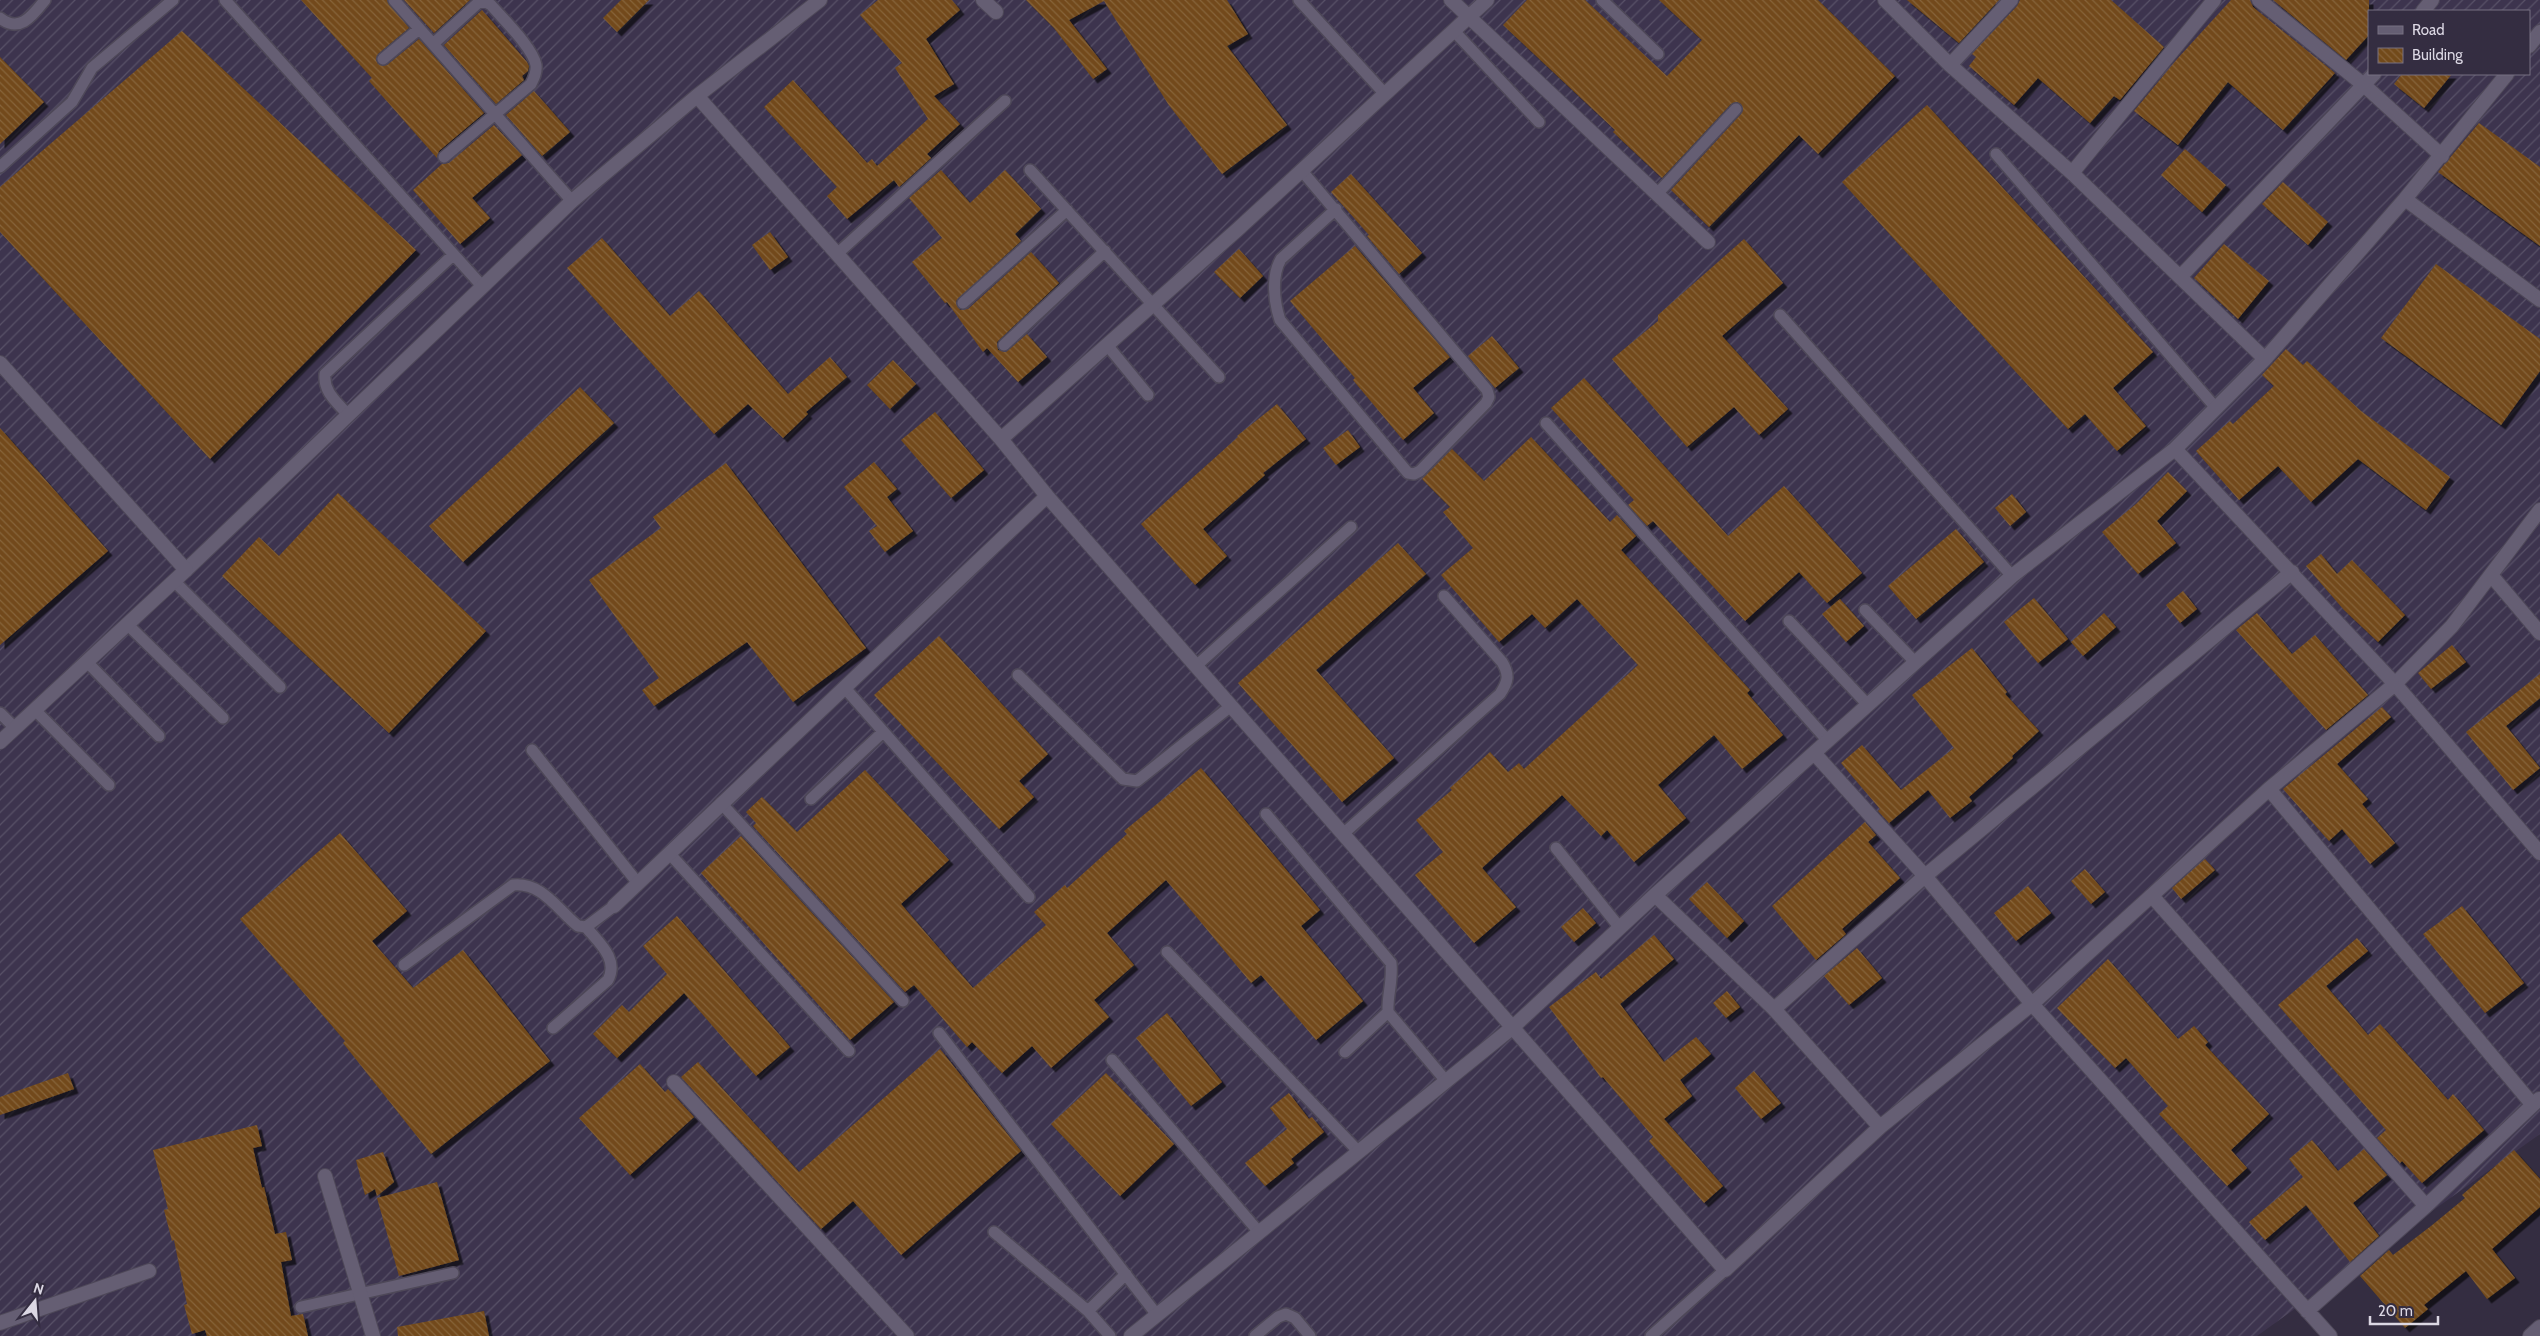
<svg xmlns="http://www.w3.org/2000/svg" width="2540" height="1336" font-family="Cabin,sans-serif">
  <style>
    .industrial { fill: url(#industrial-furrows); fill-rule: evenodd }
    .building { fill: url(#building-back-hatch); filter: url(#shadow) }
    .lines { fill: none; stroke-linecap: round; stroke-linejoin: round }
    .service-casing { stroke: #4e4858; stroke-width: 14 }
    .minor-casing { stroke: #4e4858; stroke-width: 16 }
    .tertiary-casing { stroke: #4e4858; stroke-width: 16 }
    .service { stroke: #655e73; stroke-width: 11 }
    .minor { stroke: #655e73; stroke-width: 14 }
    .tertiary { stroke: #655e73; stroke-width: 14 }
  </style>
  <defs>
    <pattern id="industrial-furrows" width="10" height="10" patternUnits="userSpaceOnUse" patternTransform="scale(1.25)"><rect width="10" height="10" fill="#3d344e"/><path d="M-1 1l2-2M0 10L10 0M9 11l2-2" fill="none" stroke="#585167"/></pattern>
    <pattern id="building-back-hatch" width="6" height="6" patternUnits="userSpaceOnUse" patternTransform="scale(1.25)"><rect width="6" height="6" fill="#724a1a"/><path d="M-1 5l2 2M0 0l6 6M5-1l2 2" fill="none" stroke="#86633b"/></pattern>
    <filter id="shadow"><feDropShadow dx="4.5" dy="4.5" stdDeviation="0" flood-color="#0009"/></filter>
  </defs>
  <rect width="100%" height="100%" fill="#342d41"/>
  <path class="industrial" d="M0,0H2540V1134L2257,1336H0ZM2369,11H2529V74H2369Z"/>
  <path class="building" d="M301,0H387L409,28L378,54L376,60L378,64L387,65L419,39L484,113L439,151L437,158L369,81L372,78Z
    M404,0H470L434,33Z
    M621,0H649L617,32L603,18Z
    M878,0H952L960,10L926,39L954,84L934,96L960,124L927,154L931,158L899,187L894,180L847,219L827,196L837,187L764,107L793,80L867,163L872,159L877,166L928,119L895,68L902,63L860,15Z
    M1026,0H1227L1248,34L1227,46L1287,125L1222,174L1168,104L1104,1L1069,20L1107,69L1093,79L1054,28Z
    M1527,0H1585L1667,76L1702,40L1659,0H1818L1895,76L1818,154L1799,135L1709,227L1671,190L1741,114L1743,110L1741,104L1737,102L1731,104L1662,178L1613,132L1615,130L1503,25Z
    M1907,0H1999L1959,43Z
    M2020,0H2111L2164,47L2120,100L2114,96L2090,123L2038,78L2014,105L1969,66L1976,57L1972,54L2017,6Z
    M2231,0H2250L2253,7L2335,73L2283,130L2228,82L2178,145L2134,111L2178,58Z
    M2273,0H2369V35L2346,60Z
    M482,10L527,62L529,66L528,71L522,76L524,80L496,104L444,45Z
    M182,31L416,250L210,459L0,232V187Z
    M0,57L44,102L0,144Z
    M2402,74H2452L2424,108L2394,84Z
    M534,91L570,132L542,156L506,115Z
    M1927,105L2153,352L2113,388L2146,426L2117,451L2085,414L2068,429L1842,182Z
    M2479,123L2540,167V246L2438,172Z
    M494,125L522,155L472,198L490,218L460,244L413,190L442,164L449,163Z
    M2185,149L2226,185L2202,212L2161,175Z
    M941,170L970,203L1005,170L1041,209L1015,234L1021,241L956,301L960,310L968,309L1031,252L1059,283L997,342L998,350L1006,352L1027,334L1047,357L1018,382L987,348L983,352L947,302L945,303L912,262L942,238L909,198Z
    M1351,174L1422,253L1399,274L1367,236L1369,235L1331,192Z
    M2283,182L2328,222L2308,245L2262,204Z
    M770,232L788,257L770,270L752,245Z
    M602,238L670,316L699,291L788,394L830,357L847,377L806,412L808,414L783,438L748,404L714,434L567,268Z
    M1744,239L1783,283L1722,336L1788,409L1759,435L1734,407L1687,447L1612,359L1658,321V315Z
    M2224,244L2269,281L2238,319L2194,278Z
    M1355,246L1450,357L1413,388L1434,413L1403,440L1353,380L1355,378L1290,301Z
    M1239,249L1263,276L1240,298L1214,272Z
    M2436,264L2540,339V371L2501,425L2381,338Z
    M1492,336L1519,368L1495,388L1468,356Z
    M2286,349L2303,365L2307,361L2361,411L2450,477L2426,510L2358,459L2311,502L2278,466L2239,500L2196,451L2230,421L2233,424L2274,386L2262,375Z
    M893,360L916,384L890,409L867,385Z
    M1584,378L1728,536L1784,486L1862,573L1827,603L1799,572L1745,621L1653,521L1647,526L1628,505L1634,500L1551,408Z
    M580,387L614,423L463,562L429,526Z
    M1277,404L1306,439L1263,473L1265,475L1203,529L1227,556L1195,585L1141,524L1238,437L1237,436Z
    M935,412L984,470L951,498L901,440Z
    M0,428L108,551L0,645Z
    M1348,430L1360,447L1336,465L1323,448Z
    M1531,437L1610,522L1617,515L1636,536L1621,550L1750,690L1747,693L1783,735L1742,769L1714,735L1658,785L1686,818L1634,862L1607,830L1601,836L1562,795L1482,868L1516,907L1474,943L1415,875L1443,852L1416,820L1452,790L1450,788L1490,752L1508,772L1519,763L1524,769L1638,665L1577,599L1545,628L1532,614L1499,642L1441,575L1473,548L1443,512L1450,507L1422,479L1452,449L1484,481Z
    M874,462L897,489L887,497L913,531L885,552L869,531L877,526L844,487Z
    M726,463L866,648L793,702L747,642L654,706L642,690L659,678L589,580L661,528L653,517Z
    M2168,472L2187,491L2157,521L2176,543L2138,574L2102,532L2136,504Z
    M338,493L486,631L389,733L222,576L259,537L279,556Z
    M2012,494L2026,512L2010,526L1995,508Z
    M1956,529L1984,562L1916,619L1888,586Z
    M1398,543L1426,574L1316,670L1394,758L1342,802L1238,683Z
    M2321,554L2337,574L2352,560L2405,615L2378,642L2344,610L2306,566Z
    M2183,591L2197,609L2180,623L2166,605Z
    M2034,598L2068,639L2038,663L2004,622Z
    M1840,599L1864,626L1846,642L1822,614Z
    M2104,613L2116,627L2083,656L2071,642Z
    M2257,613L2292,654L2315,635L2368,695L2326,730L2236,630Z
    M939,636L1048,754L1019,781L1034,797L999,829L874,695Z
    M2452,645L2466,662L2431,689L2418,673Z
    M1972,648L2007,692L2005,694L2039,731L2012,756L2013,758L1969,797L1972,801L1950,818L1928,790L1889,823L1878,811L1880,809L1841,763L1862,745L1901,790L1954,748L1912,695Z
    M2540,674V698L2506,726L2540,768L2513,790L2466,732Z
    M2382,707L2391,717L2337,764L2368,799L2362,804L2395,843L2370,864L2342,829L2329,841L2283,789Z
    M1201,768L1320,910L1301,926L1363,1001L1316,1040L1261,975L1251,983L1166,880L1107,933L1134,965L1094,1000L1109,1017L1051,1068L1032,1046L1002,1073L972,1042L967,1047L914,985L905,992L753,826L756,823L746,812L762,797L797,832L865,770L949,860L901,904L973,988L1046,925L1034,912L1065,885L1067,888L1127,834L1124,831Z
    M1865,822L1876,835L1868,842L1900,878L1842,929L1846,934L1816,960L1772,906Z
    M340,833L407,911L372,941L413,988L463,950L550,1061L431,1154L343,1043L345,1041L240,919Z
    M741,836L894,1002L850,1040L701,873Z
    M2205,859L2215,870L2181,899L2172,888Z
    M2085,869L2105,892L2091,904L2071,881Z
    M1707,882L1744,921L1727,938L1689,899Z
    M2028,886L2051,913L2016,941L1994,913Z
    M2462,906L2524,983L2485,1013L2423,934Z
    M1583,908L1596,923L1574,942L1561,927Z
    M677,916L790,1047L756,1076L684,993L617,1058L593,1034L622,1005L629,1012L667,974L643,946Z
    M1654,935L1674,959L1620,1004L1664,1062L1696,1037L1711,1054L1680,1080L1692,1096L1664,1119L1723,1186L1704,1203L1649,1141L1653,1137L1603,1077L1601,1078L1549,1007L1596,972L1601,979Z
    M2357,938L2368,951L2326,986L2368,1035L2380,1024L2448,1100L2453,1094L2484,1130L2422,1183L2402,1161L2400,1163L2377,1138L2386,1130L2278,1005Z
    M1857,948L1882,978L1849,1005L1824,976Z
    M2108,959L2178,1039L2194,1026L2208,1042L2205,1045L2269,1114L2231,1150L2247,1168L2227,1186L2159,1114L2168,1106L2126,1058L2115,1068L2057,1008Z
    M1727,991L1740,1007L1726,1018L1713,1003Z
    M1167,1013L1222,1082L1191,1106L1136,1038Z
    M940,1049L1021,1151L901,1255L853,1201L821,1229L681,1077L698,1062L799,1172Z
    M640,1064L665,1092L668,1089L694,1117L630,1175L579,1118Z
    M1754,1071L1781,1103L1761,1119L1735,1088Z
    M68,1073L74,1089L0,1115V1097Z
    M1106,1073L1174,1144L1120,1196L1051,1124Z
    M1289,1093L1309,1119L1312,1117L1324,1132L1291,1159L1294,1163L1265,1186L1245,1163L1287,1129L1270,1108Z
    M257,1125L262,1146L253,1148L262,1188L264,1187L275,1234L286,1232L292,1260L281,1262L291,1316L303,1314L308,1336H207L205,1330L192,1334L184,1305L187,1304L174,1240L172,1241L164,1210L168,1209L153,1150Z
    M2312,1140L2338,1171L2364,1149L2387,1175L2353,1203L2379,1236L2350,1262L2306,1205L2265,1240L2249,1222L2303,1177L2289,1159Z
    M2514,1150L2540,1179V1207L2492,1249L2515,1278L2487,1299L2466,1271L2424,1305L2428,1309L2405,1328L2360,1276L2389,1250L2393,1255L2431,1226L2465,1198L2462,1195Z
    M383,1152L394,1182L377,1196L375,1189L365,1195L356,1160Z
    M437,1182L459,1260L399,1276L377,1198Z
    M484,1311L489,1336H398L397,1327Z"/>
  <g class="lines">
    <g class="service-casing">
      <path id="service" d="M225,0L482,286
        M394,0L572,201
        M1299,0L1385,94
        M1602,0L1658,54
        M0,18C20,34 33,15 45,0
        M1454,31L1539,122
        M433,44L478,3L484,1L491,5C503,19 533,48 536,65C537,72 534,78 531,84L444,157
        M383,59L419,29
        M1996,154L2216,408
        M0,167L72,102L92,68L173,0
        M1030,170L1219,377
        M1302,171L1487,390L1489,397L1486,403L1420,471L1414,474L1408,473L1280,320C1274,302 1271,276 1281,259L1336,209
        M1657,194L1736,109
        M838,253L1005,101
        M963,303L1067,210
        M1780,315L2012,576
        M1004,345L1105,251
        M1107,345L1148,395
        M348,415C337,402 323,392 325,374L453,255
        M1546,423L1828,741
        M174,581L280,687
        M1865,610L1915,662
        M1789,621L1868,705
        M127,624L223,718
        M87,662L159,736
        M1196,666L1351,527
        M1018,675L1123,779L1137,781L1231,706
        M844,687L1029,897
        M35,710L109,785
        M0,713L15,728
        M532,750L637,882
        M811,799L883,732
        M721,803L903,1001
        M1266,814L1391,963C1393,981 1387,996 1388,1012L1446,1081
        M1343,834L1500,694C1508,682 1510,675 1502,662L1444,596
        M1556,848L1620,928
        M669,853L849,1051
        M1167,952L1358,1151
        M404,965L513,885C542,882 557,909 578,926L586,927L614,906
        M553,1028L608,980C619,959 599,943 586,927
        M939,1033L1157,1315
        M1345,1052L1388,1012
        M1112,1060L1258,1231
        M994,1232L1088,1311L1110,1336
        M301,1307L453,1273
        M1088,1311L1126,1274
        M1255,1336L1278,1317L1286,1314L1295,1318L1310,1336
        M1651,1336L1725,1270"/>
    </g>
    <g class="minor-casing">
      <path id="minor" d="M983,0L996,12
        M1451,0L1708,242
        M1885,0L1950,65L2072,173L2265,359
        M2259,0L2365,86L2442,156
        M2423,11L2432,0
        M2529,46L2540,32
        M1950,65L2011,0
        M697,96L1001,439L1047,496L1725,1270L1880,1127L2032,1004L2269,789L2395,684L2452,626L2540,510
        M2072,173L2214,0
        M2405,199L2540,300
        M2181,276L2374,74
        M1001,439L1237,230L1487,0
        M2175,449L2395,684L2540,853
        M186,570L572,201L697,96L820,0
        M2491,575L2540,633
        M1814,753L1925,876L2032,1004L2330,1336
        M2269,789L2532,1104
        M1655,895L1774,1009L1880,1127
        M2152,896L2426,1206
        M614,906L1047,496
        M1774,1009L1925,876L2292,572
        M674,1082L907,1336
        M325,1176L373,1336
        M2307,1311L2426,1206L2539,1099
        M0,1323L149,1271
        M1131,1336L1513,1027L1655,895L2012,576L2175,449L2265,359L2405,199L2507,74
        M2530,1336L2540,1327"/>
    </g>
    <g class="tertiary-casing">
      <path id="tertiary" d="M0,363L186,570L0,742"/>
    </g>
    <use href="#service" class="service"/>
    <use href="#minor" class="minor"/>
    <use href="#tertiary" class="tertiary"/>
  </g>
  <rect x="2368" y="10" width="162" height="65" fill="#342d41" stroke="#777182"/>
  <rect x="2378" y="26" width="25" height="8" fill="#655e73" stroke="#777182"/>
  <text x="2412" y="35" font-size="15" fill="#dcd8e4">Road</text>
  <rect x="2378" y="48" width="25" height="15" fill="url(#building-back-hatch)" stroke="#777182"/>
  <text x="2412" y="60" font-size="15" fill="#dcd8e4">Building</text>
  <g transform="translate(35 1301) rotate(17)" stroke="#342d41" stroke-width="4" paint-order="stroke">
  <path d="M0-4L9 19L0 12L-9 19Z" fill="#dcd8e4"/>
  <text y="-8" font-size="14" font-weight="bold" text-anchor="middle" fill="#dcd8e4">N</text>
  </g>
  <path d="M2370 1316v8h68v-8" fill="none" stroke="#dcd8e4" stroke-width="2.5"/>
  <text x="2378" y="1316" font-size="15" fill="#dcd8e4" stroke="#342d41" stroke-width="4" paint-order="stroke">20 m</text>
</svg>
